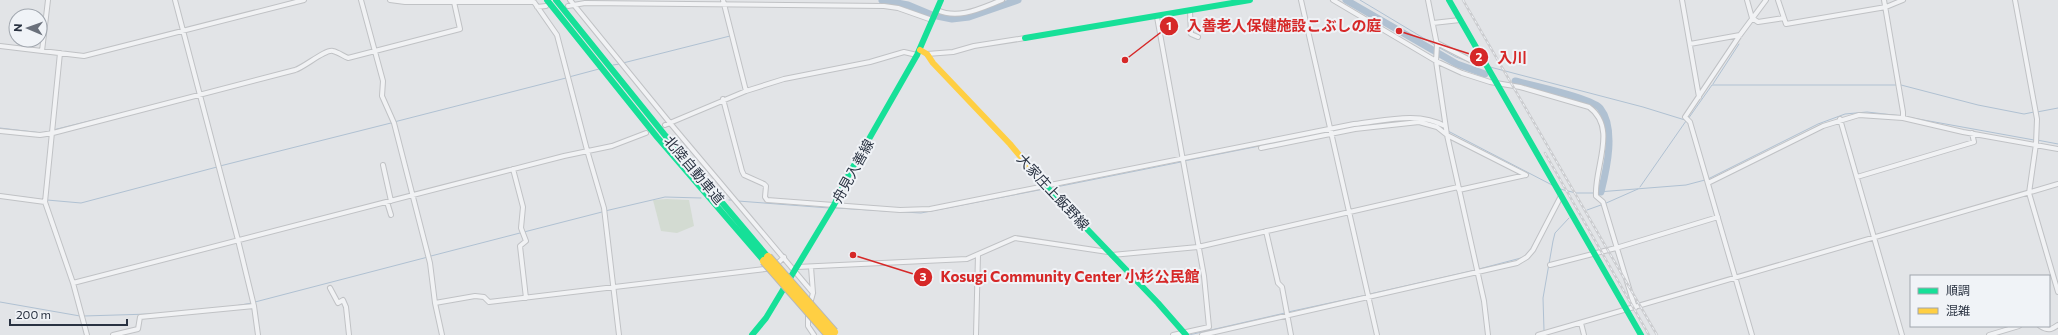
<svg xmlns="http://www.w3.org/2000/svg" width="2058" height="335" font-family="Commissioner,'Noto Sans JP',sans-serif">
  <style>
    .green { fill: #d3dbd2 }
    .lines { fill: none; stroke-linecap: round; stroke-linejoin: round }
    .stream { stroke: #b0c1d2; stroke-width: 1 }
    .river { stroke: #b0c1d2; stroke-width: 7 }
    .street-casing { stroke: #c0c2c5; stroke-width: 6 }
    .street { stroke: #f1f2f4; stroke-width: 4 }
    .fast { stroke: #16e098; stroke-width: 6 }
    .slow { stroke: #ffcf43; stroke-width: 6 }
    .rail-casing { stroke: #cbcccf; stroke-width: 2.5 }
    .rail { stroke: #f0f3f7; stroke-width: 1; stroke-dasharray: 3; stroke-linecap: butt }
    .slow-bridge-casing { stroke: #b5b7bc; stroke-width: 10; stroke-linecap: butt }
    .slow-bridge { stroke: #ffcf43; stroke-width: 8 }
    .labels { text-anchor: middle; stroke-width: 4; stroke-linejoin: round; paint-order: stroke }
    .street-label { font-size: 14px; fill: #293241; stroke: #f0f3f7 }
    .leader { fill: none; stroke: #d62828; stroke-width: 1.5 }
    .callout-dot { fill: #d62828; stroke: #f0f3f7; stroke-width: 1.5 }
    .mark-label { font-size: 12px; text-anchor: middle; font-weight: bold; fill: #fff }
    .callout-label { font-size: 15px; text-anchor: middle; font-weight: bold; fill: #d62828; stroke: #f0f3f7; stroke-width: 4; stroke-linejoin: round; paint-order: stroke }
  </style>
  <rect width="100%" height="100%" fill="#e2e4e7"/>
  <path class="green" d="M667,199L689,200L694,226L677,233L661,231L653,200Z"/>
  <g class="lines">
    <path class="stream" d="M1360,0L1435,45
      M1438,47L1456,57L1467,61
      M623,63L730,36
      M1474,63L1483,65
      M613,65L620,64
      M1490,67L1643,107L1685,120
      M569,77L599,69
      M1713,84L1739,44
      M1901,85L1978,105L2024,114L2034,112
      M2037,112L2058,108
      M1907,117L2034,140
      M1688,119L1712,85H1897
      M394,122L566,78
      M1428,122L1444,128
      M1379,124L1413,120
      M0,128L42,133L50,131
      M53,130L122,113
      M1333,131L1346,129
      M1448,131L1552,185
      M2037,140L2058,144
      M1184,161L1330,132
      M220,166L391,123
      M1708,179L1818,124L1845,114L1867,112L1902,116
      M1640,187L1686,121
      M1051,188L1181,162
      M1560,189L1576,193H1594
      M1598,192L1686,185L1705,180
      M23,197L44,200
      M47,200L81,203L217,167
      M729,200H733
      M738,201L829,208
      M1604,204L1638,189
      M836,208L921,213L1044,189
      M1587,210L1601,205
      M605,211L665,197L701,198
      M524,232L602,212
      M431,256L520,233
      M1524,257L1531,249L1559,196
      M1479,269L1521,258
      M1370,294L1476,270
      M0,302L80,316
      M255,302L428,257
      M235,306L252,303
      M1288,312L1367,295
      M84,316L150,314
      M1544,330L1543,298L1553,241L1555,233L1569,218
      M1189,335L1285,313"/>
    <path class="river" d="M882,0L908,5L932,15L952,19L969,17L1018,0
      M1346,0L1457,64L1485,74
      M1515,81C1531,85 1591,98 1600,108C1616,128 1607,168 1601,192"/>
    <g class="street-casing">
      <path id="street" d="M175,0L238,240L254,306L258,335
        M361,0L383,81L382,96L394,123L430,263L435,303L442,335
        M390,0L405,2H534L557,35L587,150L604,208L619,335
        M570,0L670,123L813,293
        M723,0L746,91
        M1301,0L1377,335
        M1333,0L1436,61L1462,73L1490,82L1520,87L1589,107C1618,128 1594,167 1596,196L1603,202L1635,308
        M1428,0L1437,45L1436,61L1447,135L1484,301L1488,335
        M1682,0L1699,97
        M1747,0L1752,18L1758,22L1784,18L1786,24L1886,7L1903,0
        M1778,0L1784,18
        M1884,0L1903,112V118
        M2015,0L2037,119L2036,144L2029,193L2058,292
        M568,6L585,3L884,6L898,8L932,20
        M537,7L546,6
        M937,10C959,20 981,8 1002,0
        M1190,11L1191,34L1198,37
        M1157,17L1204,276L1209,327L1173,335
        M1433,23L1460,20
        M1437,43L1470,60L1484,63
        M1690,44L1740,35
        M0,46L84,56L304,0
        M42,51L48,0
        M60,53L45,202L73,283L87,335
        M927,54L953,52L974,46L1025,38
        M723,99L742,171L744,175L764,184L766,186L765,197L767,200L900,210L930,209L1354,124C1384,121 1418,111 1445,126
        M1840,119L1902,335
        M665,125L746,91L784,79L870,62L904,52L917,55
        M0,131L40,135L53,133L295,70C305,67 325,49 333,51C338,52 343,56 348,58L460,29L454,2
        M1261,148L1355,129L1419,122L1437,127L1447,135L1526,175
        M383,165L391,201
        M513,169L523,207L521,228L526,241L520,246L526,298
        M1857,177L1974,142L1972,133
        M1708,183L1823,126L1859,115L1903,118L1963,132L2058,149
        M1459,190L1526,175
        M0,196L45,202
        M387,202L391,215
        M1266,231L1278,283L1282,287L1291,335
        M1112,255L1198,247L1458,187
        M1550,265L1616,248L1718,217
        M797,267L967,259L1015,238L1108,252
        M73,283L564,156L612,146L646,133
        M330,288L338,303L343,300L346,307L349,335
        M435,303L475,296L484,297L489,302L765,269L773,268L784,257
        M810,304L813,293L811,267
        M808,312V326L814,335
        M1581,323L1584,335
        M2040,326C2048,331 2051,330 2058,325
        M113,335L138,329L140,317L254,306
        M976,335L978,255
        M1202,335L1517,263L1527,257L1533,250L1561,196
        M1538,335L2058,184
        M1752,335L1690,122L1685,117L1740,35L1766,0
        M1989,335L2019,326"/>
    </g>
    <use href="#street" class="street"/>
    <path class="fast" d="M547,0L657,137L764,261
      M556,0L664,134L768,257
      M1449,0L1641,335
      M1025,38L1250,0
      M1041,181L1158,303L1186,335
      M752,335L766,318L834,205L849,174L917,55L941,0"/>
    <path class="slow" d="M920,50L927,54L933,63L1010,144L1041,181"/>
    <g class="rail-casing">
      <path id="rail" d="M1463,0L1657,335
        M1545,153L1649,335"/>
    </g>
    <use href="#rail" class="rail"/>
    <g class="slow-bridge-casing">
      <path id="slow-bridge" d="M768,257L834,332
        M764,261L828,334"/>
    </g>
    <use href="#slow-bridge" class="slow-bridge"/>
  </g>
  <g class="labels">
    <g class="street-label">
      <text transform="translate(694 170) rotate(50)" y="5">北陸自動車道</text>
      <text transform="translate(853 171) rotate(-61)" y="5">舟見入善線</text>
      <text transform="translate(1053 192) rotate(47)" y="5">大家庄上飯野線</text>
    </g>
  </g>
  <path class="leader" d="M1125 60L1169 26M1399 31L1479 57M853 255L923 277"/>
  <g class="callout-dot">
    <circle cx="1125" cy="60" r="4"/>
    <circle cx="1399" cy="31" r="4"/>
    <circle cx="853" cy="255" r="4"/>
    <circle cx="1169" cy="26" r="10"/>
    <circle cx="1479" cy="57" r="10"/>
    <circle cx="923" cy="277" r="10"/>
  </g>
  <g class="mark-label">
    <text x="1169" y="30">1</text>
    <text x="1479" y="61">2</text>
    <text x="923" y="281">3</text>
  </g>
  <g class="callout-label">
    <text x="1284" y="31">入善老人保健施設こぶしの庭</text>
    <text x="1512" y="63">入川</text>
    <text x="1070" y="282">Kosugi Community Center 小杉公民館</text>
  </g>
  <rect x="1910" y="275" width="140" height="52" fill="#f0f3f7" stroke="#a0a6ae"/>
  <rect x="1918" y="288" width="20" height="6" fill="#16e098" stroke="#a0a6ae"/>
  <text x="1946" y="295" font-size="12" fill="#293241">順調</text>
  <rect x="1918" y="308" width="20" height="6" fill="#ffcf43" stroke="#a0a6ae"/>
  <text x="1946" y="315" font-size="12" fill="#293241">混雑</text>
  <g transform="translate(28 28) rotate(272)"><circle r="19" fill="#f0f3f7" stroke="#a0a6ae"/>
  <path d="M0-3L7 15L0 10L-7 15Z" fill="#6a707b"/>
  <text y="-6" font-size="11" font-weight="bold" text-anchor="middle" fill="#293241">N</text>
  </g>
  <path d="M10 319v6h117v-6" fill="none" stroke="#293241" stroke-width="2"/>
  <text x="16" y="319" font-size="12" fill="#293241" stroke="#f0f3f7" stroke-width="3" paint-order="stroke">200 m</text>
</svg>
